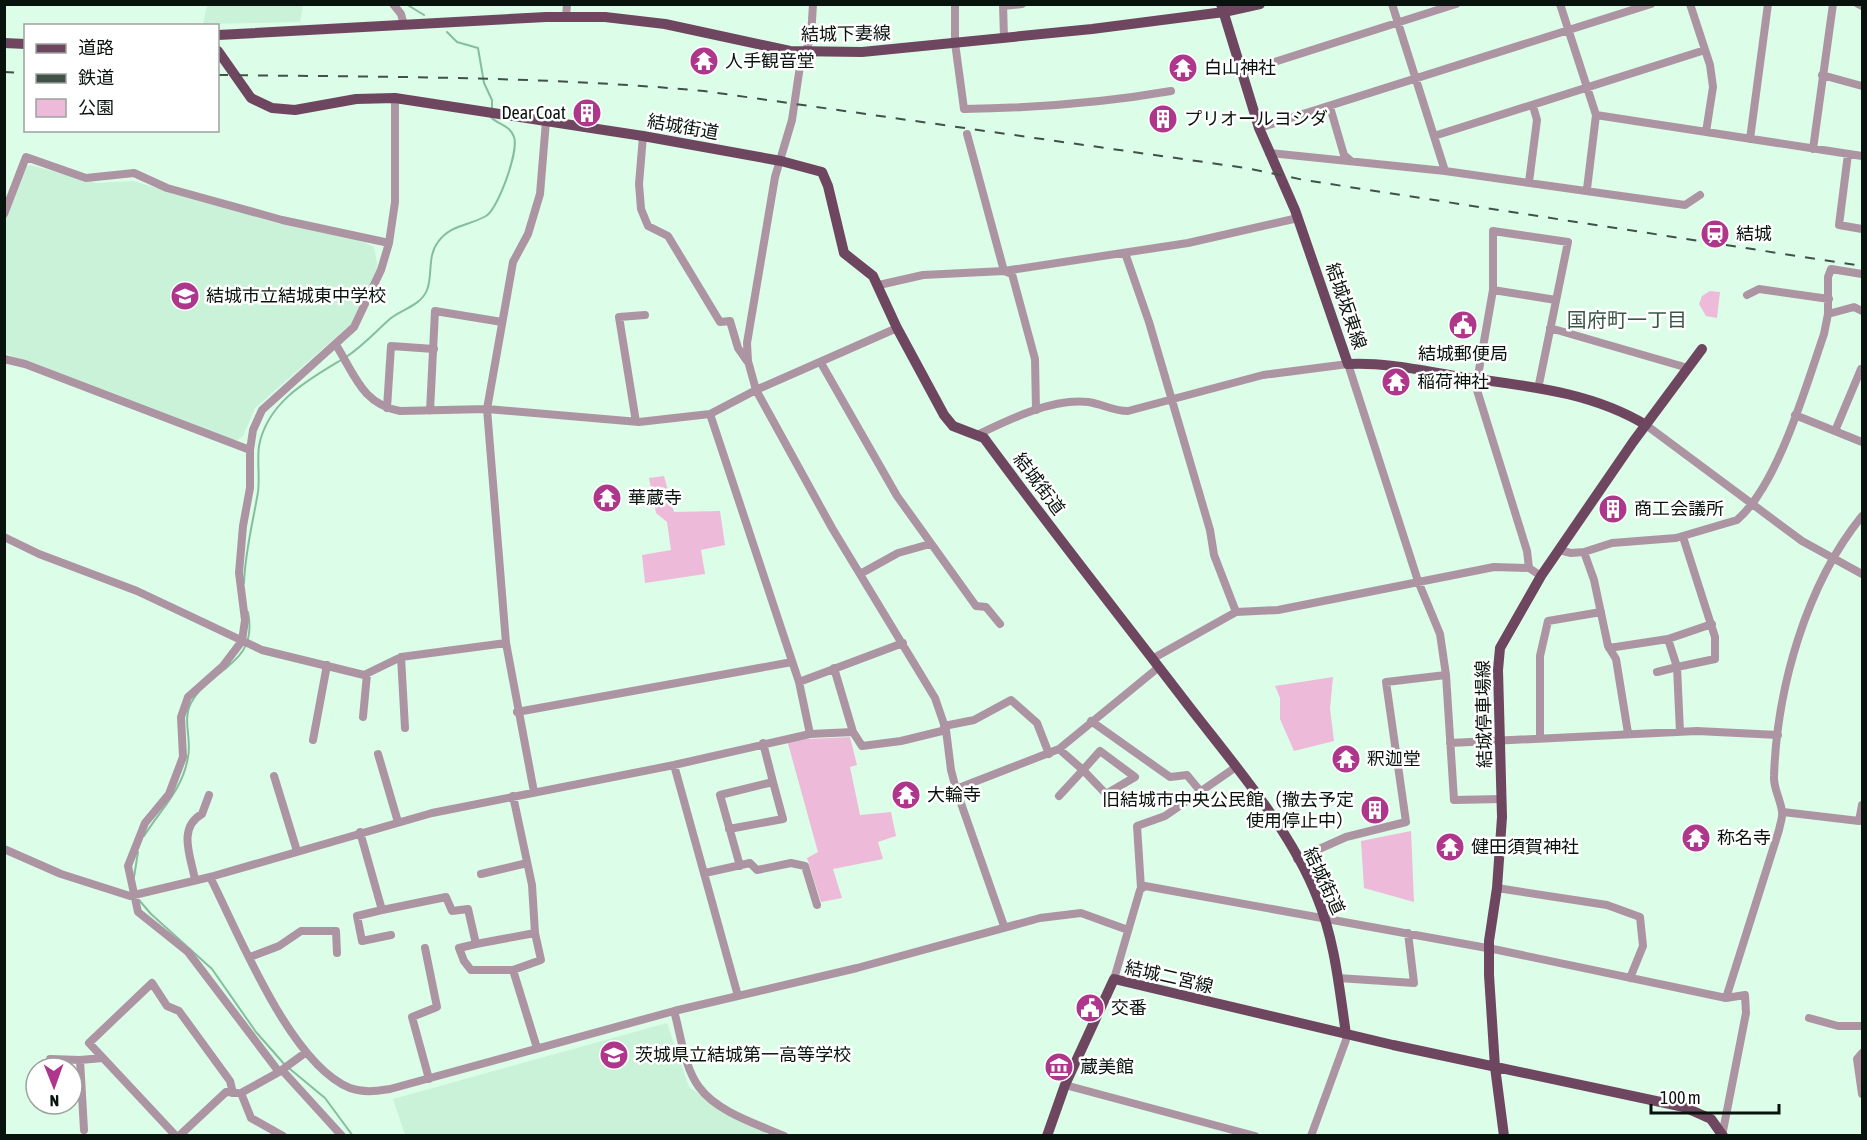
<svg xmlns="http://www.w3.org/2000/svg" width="1867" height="1140" font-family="'Asap Condensed','Noto Sans JP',sans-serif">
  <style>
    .built { fill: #caf2d9 }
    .green { fill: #eebada }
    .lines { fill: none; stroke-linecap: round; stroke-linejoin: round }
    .stream { stroke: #84bf9d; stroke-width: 2 }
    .minor { stroke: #ad94a3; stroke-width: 8 }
    .major { stroke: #6f4660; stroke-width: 10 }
    .rail { stroke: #405147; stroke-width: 2; stroke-dasharray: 10 10; stroke-linecap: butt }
    .labels { text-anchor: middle; stroke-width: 5; stroke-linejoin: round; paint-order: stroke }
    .street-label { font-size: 18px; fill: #08130d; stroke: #fff }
    .poi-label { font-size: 18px; fill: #08130d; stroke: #fff; text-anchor: start }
    .neighbourhood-label { font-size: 20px; fill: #3a5645; stroke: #fff }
  </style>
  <rect width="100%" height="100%" fill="#dcfde8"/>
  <path class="built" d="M207,5V4L303,5L300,22L203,24Z
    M30,165L97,183L133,181L280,224L360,240L374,247L378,269L352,323L255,408L243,436L237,440L230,439L5,353L4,225L26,167Z
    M667,1023L689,1087L729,1114L765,1131L766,1135H405L393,1099Z"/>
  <path class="green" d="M1710,291L1720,292L1717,318L1706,316L1699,304L1702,296Z
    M664,476L674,512L720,511L725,545L701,550L705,574L645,583L642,555L671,550L667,522L656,513L649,478Z
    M1333,677L1330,709L1334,741L1294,751L1280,719V698L1275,686Z
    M850,737L857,765L850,767L860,815L891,812L896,836L878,842L883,859L833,869L842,898L821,902L807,858L818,852L787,740Z
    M1411,831L1414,902L1364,888L1361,841Z"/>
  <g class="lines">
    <path class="stream" d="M406,4L424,15
      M447,32L457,42L478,48L484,83L492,100V108
      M346,357C363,346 376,331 391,318C403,309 421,305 427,290C433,275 427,256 438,242C451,224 469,226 486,216C498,209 519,151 514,137C510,125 498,125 491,117
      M244,583C245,552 253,522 258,492C260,477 257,461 259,446C267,403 306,381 341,360
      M144,836C161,809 183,789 188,757C192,739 182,720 191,703C209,668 259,666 248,612
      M134,877L138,852
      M139,900L151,914L212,969L256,1032L285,1065
      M290,1069L325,1098L353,1136"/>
    <path class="minor" d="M393,4L401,14L404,25
      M813,4L811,37L800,66L792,120L775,177L747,343L748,361L756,390L832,528L935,698L946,730L951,770L956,789L1004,926
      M955,4V43L964,109C1034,108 1102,103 1171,91
      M1003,4L1004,38
      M1392,4L1445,171
      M1560,4L1596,115L1862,156
      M1690,4L1710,65L1713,87L1706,132
      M1858,4L1862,6
      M1003,6L1022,4
      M566,17L567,4
      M1240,73L1456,4
      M1822,75L1862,86
      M1330,107L1344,155L1351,161
      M1259,128L1651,4
      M967,134L1004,271L1012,274L1035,359L1036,410
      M643,136L639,184L641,209L648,226L668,236L720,322L730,321L738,348L747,361
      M1434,136L1705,50
      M1750,139L1768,4
      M1813,149L1833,4
      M1269,153L1445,171L1685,205L1700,195
      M1848,154L1839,225L1862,229
      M1529,182L1537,120L1533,106
      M1587,189L1596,115
      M4,214L26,157L86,178L134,173L167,188L282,220L389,243
      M1125,253L1149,322L1210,530L1214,555L1236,612
      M879,285L923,275L1004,271L1188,243L1298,218
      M1493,290L1556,300
      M1747,295L1759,289L1829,299
      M1828,314L1854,307L1862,311
      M1550,328L1688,368
      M336,345C355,375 362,404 400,411L487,409L639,422L710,414L756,390L897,328
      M4,359L25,364L250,450
      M821,363L897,496L976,606L986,607L1000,624
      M387,408L391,346L434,349
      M430,411L435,311L502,322
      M710,414L799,682L810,734
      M1795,415L1862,442
      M636,422L619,317L645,315
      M1646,425L1802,541L1862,574
      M1835,431L1861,369L1862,370
      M977,435C1008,420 1052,398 1088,402C1102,404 1113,411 1128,411L1263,375L1348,364L1418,581L1440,634L1446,675L1454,800L1502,799
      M4,537L39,554L137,591L262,650L364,675L401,657L506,643
      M1559,550L1571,553L1584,552L1612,543L1676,538L1737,520C1778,485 1806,386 1824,334L1828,314V277L1831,269L1862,274
      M1584,552L1594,580L1608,646L1616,659L1628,733
      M1529,568L1527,551L1476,387L1493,290V231L1568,242L1538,389
      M860,574L898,553L930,544
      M1668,639L1712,624
      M1609,648L1668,639L1677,667L1657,672
      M401,657L405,728
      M1152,659L1236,612L1278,610L1494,567L1529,568L1541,576
      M834,668L853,732
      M799,682L903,643
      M517,712L792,662
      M363,717L367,674
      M1091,721L1170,777L1187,775L1201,792
      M944,726L974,720L1011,700L1037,723L1049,754
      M1680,732L1677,667L1715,659V637L1683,537
      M1540,738V656L1548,621L1601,612
      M313,740L327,665
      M1450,743L1697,731L1778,735
      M1059,749L1083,770L1059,796
      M1100,751L1135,777L1106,794L1083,770Z
      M378,754L398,822
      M674,765L738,996
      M274,776L297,851
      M956,789L1059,749L1159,667
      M534,792L506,643L487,409L513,262L528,234L540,194L546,121
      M513,796L532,885L535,933
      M1783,812L1859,821L1862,805
      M729,829L783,819L773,782
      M360,832L382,910L446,897L452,911L468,909L476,944L459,948L464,961L471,970H513L537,1048
      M4,849L61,874L130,896L210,877L432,813L674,765L810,734L853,732L862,746L901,741L946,730
      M1297,859L1346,837L1406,822L1386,682L1446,675
      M740,866L720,795L773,782L763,743
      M705,873L750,863L757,870L791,863L805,866L817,905
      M481,874L527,863
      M210,877C239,934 290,1064 350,1088C364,1093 376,1091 390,1089L674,1011L857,968L1040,918L1081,913L1128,930
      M195,880C191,857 177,828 202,814L209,795
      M1141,888L1137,826L1165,816L1236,767
      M1497,888L1607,905L1640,917L1643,946L1630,978
      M382,910L357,916L362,941L391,935
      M476,944L535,933L541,960L513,970
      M425,948L437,1007L412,1017L429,1079
      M250,957L279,946L301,931H336L337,953
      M1338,978L1414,983L1408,933
      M1114,979L1140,890L1145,886L1498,950L1726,998L1745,995L1746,1013L1722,1136
      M1726,998L1779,830C1780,824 1783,817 1782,812C1781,800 1773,788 1774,776C1777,688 1806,585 1862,516
      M674,1011C681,1035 684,1067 699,1087C717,1112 757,1124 784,1136
      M1809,1018L1838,1026H1862
      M1862,1053L1857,1059L1862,1094
      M50,1059L80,1060
      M282,1070L342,1136
      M279,1072L188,952L138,912L128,866L145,823L169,794L183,757L181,717L188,697L223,666L242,641L245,620L239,573L243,526L250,488V450L253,430L262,410L354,327L381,270L389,243L395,202V98
      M1065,1085L1255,1136
      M84,1130L80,1060L103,1058
      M176,1136L89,1043L152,983L167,1006L179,1011L230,1081L233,1093
      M179,1136L226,1092L237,1093
      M283,1136L251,1118L241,1093L279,1072L305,1053
      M1311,1136L1346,1040V1034"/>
    <path class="major" d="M1221,4L1259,128L1295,210L1348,364C1386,362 1424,371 1462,377C1525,386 1590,391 1646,425
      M218,35L546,17H605L665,24L790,51L862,52L1092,29L1224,12L1260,4
      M4,43L26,44
      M218,51L251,98L272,108L295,110L356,99L395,98L643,136L781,161L822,172L828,186L844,253L873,276L897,328L944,415L953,426L984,438C1050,528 1120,616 1188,705C1232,762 1291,830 1317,897C1335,941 1339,987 1346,1034
      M1047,1136L1065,1085L1114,979L1393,1045L1684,1107L1711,1119L1723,1136
      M1504,1136L1495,1067L1489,975V941L1497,888L1502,817L1498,670L1500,648L1541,576L1633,442L1702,349"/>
    <path class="rail" d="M4,72L26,73
      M218,75C380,77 543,76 704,91L1246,168L1304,180L1862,266"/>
  </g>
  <defs>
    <g id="temple-disc" transform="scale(1.5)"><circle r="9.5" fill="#ae368b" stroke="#fff"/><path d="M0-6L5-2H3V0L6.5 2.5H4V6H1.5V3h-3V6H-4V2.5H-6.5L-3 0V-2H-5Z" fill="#fff"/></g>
    <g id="building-disc" transform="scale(1.5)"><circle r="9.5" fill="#ae368b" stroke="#fff"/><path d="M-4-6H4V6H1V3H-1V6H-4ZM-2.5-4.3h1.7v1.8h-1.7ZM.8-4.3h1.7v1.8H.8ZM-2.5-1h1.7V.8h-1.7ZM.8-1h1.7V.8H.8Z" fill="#fff"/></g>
    <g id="station-disc" transform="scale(1.5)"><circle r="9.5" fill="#ae368b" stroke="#fff"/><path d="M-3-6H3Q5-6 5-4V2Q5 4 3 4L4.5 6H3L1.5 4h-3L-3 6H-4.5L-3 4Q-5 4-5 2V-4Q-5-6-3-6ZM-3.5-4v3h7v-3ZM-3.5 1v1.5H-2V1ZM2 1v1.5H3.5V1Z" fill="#fff"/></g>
    <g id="school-disc" transform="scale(1.5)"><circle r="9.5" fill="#ae368b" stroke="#fff"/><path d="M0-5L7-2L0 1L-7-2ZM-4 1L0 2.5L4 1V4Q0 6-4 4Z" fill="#fff"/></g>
    <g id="civic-disc" transform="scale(1.5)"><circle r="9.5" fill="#ae368b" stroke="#fff"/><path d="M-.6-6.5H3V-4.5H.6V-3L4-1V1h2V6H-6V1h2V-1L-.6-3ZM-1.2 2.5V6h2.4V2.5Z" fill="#fff"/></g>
    <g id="museum-disc" transform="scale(1.5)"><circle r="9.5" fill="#ae368b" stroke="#fff"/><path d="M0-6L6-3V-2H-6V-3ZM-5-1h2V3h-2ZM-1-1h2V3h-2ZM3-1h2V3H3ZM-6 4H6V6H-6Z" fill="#fff"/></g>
  </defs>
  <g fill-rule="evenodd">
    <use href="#temple-disc" x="704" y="61"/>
    <use href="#temple-disc" x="1183" y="68"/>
    <use href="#building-disc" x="587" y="113"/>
    <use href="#building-disc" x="1163" y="119"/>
    <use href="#station-disc" x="1715" y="234"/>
    <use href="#school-disc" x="185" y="296"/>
    <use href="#civic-disc" x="1463" y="325"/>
    <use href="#temple-disc" x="1396" y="382"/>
    <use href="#temple-disc" x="607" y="498"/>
    <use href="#building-disc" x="1613" y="509"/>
    <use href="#temple-disc" x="1346" y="759"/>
    <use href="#temple-disc" x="906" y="795"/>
    <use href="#building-disc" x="1375" y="810"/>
    <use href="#temple-disc" x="1696" y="838"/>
    <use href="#temple-disc" x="1450" y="847"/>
    <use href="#civic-disc" x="1090" y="1008"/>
    <use href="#school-disc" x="614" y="1055"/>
    <use href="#museum-disc" x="1059" y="1067"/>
  </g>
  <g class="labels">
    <g class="street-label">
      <text transform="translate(846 34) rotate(-1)" y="6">結城下妻線</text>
      <text transform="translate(683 127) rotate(10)" y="6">結城街道</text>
      <text transform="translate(1346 306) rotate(71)" y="6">結城坂東線</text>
      <text transform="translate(1039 484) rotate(53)" y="6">結城街道</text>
      <text transform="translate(1484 714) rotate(-91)" y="6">結城停車場線</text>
      <text transform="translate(1324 881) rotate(65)" y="6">結城街道</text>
      <text transform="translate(1169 977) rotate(13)" y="6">結城二宮線</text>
    </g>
    <g class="poi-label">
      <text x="725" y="67">人手観音堂</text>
      <text x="1204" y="74">白山神社</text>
      <text x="566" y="119" text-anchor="end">Dear Coat</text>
      <text x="1184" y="125">プリオールヨシダ</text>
      <text x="1736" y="240">結城</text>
      <text x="206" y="302">結城市立結城東中学校</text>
      <text x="1463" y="360" text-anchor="middle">結城郵便局</text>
      <text x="1417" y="388">稲荷神社</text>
      <text x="628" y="504">華蔵寺</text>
      <text x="1634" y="515">商工会議所</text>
      <text x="1367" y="765">釈迦堂</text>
      <text x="927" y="801">大輪寺</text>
      <text x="1354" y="806" text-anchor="end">旧結城市中央公民館（撤去予定<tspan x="1354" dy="21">使用停止中）</tspan></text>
      <text x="1717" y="844">称名寺</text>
      <text x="1471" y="853">健田須賀神社</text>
      <text x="1111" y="1014">交番</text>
      <text x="635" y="1061">茨城県立結城第一高等学校</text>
      <text x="1080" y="1073">蔵美館</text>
    </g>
    <g class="neighbourhood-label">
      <text x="1627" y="327">国府町一丁目</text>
    </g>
  </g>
  <rect width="1867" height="1140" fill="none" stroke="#08130d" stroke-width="12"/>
  <rect x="24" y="24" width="195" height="108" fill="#ffffff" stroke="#9ca19e" stroke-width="1.5"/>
  <rect x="36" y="44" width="30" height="9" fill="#6f4660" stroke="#9ca19e" stroke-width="1.5"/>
  <text x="78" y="54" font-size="18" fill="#08130d">道路</text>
  <rect x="36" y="74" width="30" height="9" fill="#405147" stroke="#9ca19e" stroke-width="1.5"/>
  <text x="78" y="84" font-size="18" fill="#08130d">鉄道</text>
  <rect x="36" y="99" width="30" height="18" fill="#eebada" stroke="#9ca19e" stroke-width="1.5"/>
  <text x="78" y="114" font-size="18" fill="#08130d">公園</text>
  <g transform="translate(54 1086) rotate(179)"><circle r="28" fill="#ffffff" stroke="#9ca19e" stroke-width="1.5"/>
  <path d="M0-4.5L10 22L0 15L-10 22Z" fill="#ae368b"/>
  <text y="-9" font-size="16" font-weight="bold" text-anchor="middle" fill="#08130d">N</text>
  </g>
  <path d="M1651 1104v9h128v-9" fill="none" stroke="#08130d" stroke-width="3"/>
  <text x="1660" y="1104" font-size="18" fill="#08130d" stroke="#ffffff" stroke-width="4.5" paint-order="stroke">100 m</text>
</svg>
